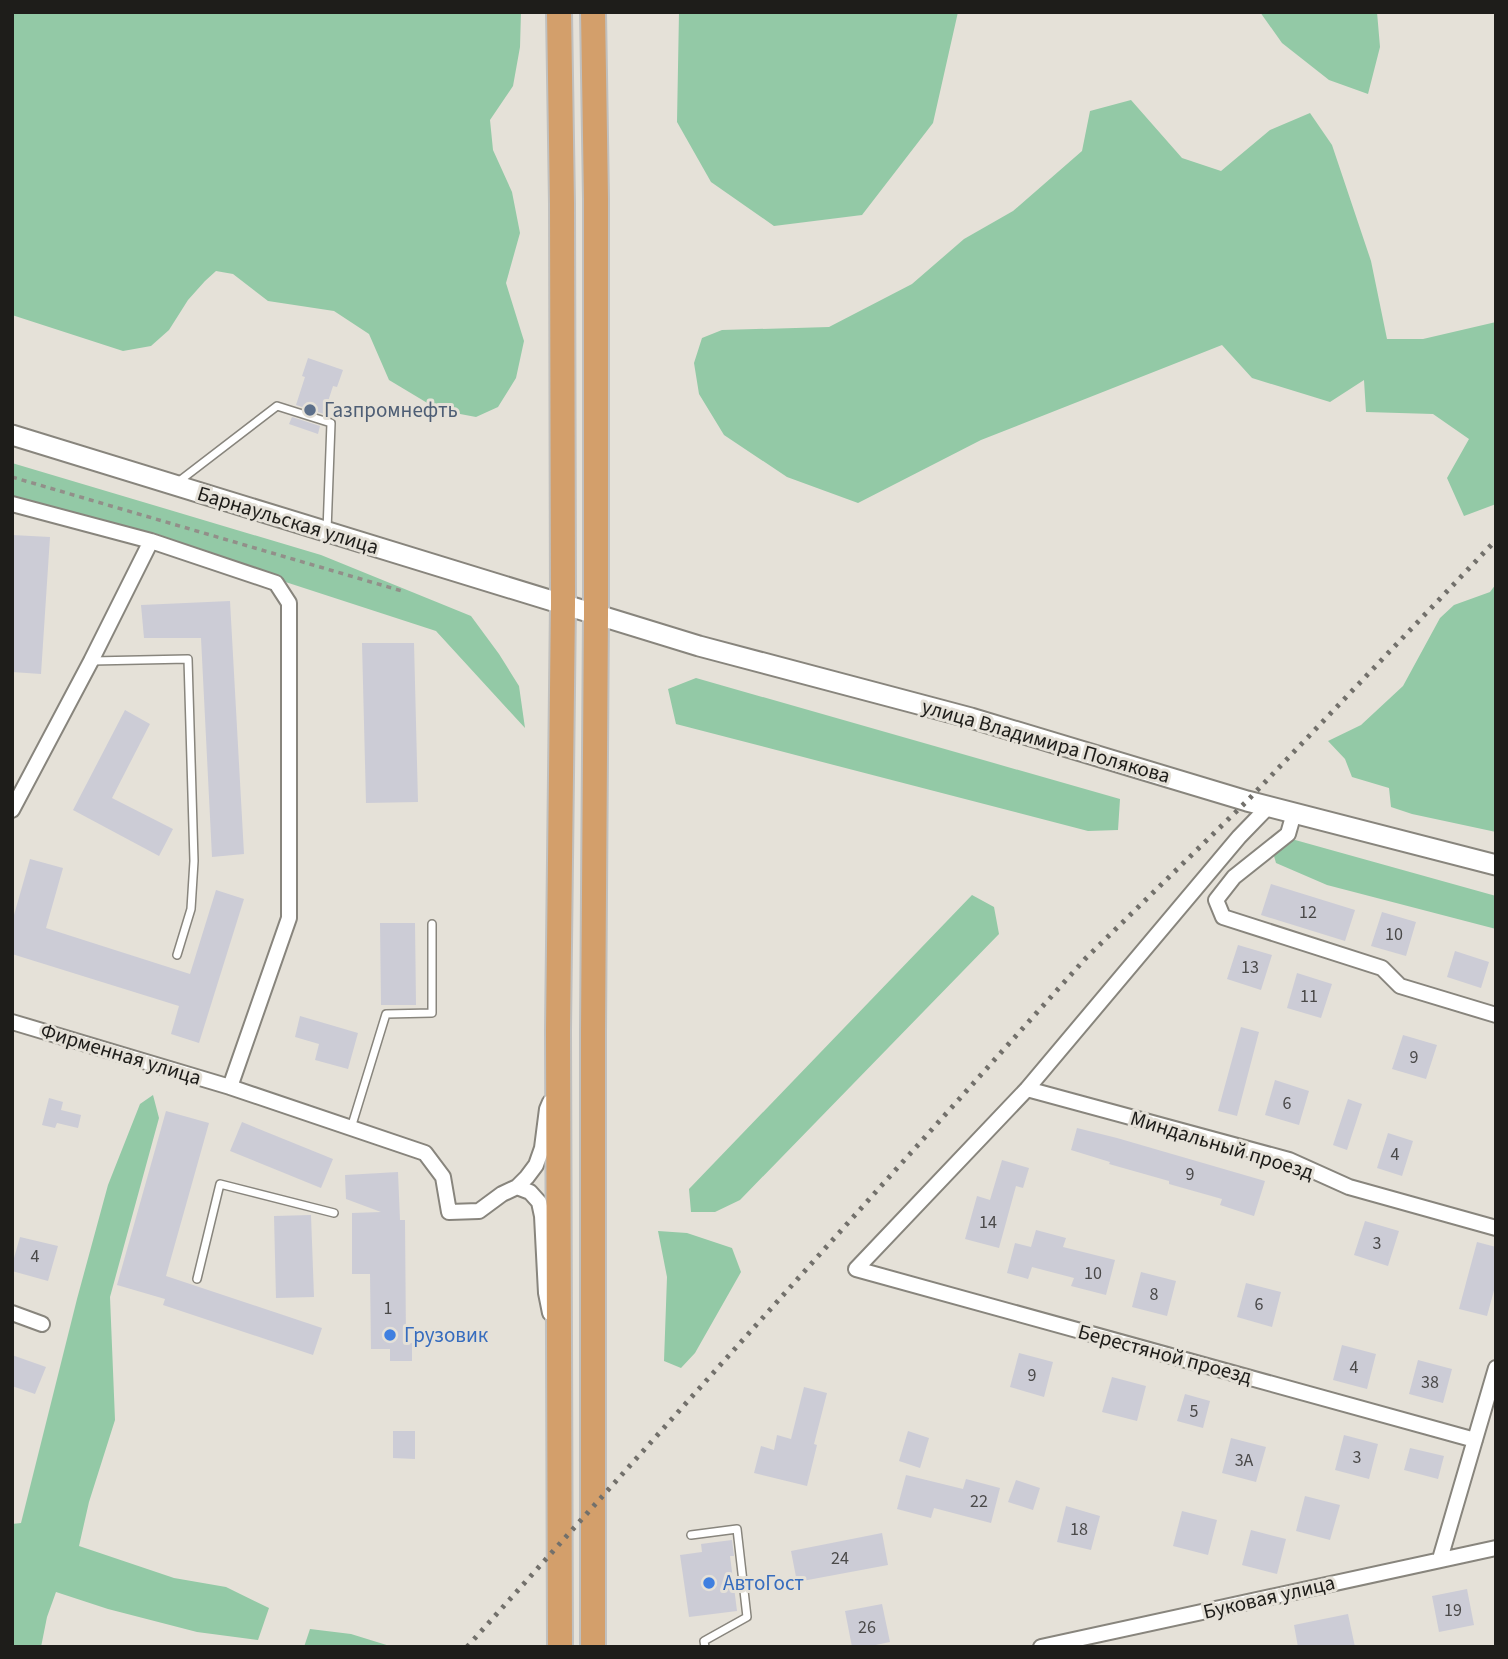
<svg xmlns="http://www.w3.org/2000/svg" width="1508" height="1659" font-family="'Source Sans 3',sans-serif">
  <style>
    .green { fill: #93c9a6 }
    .building { fill: #ccccd6 }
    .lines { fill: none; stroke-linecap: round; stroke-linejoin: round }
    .lane-casing { stroke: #88857d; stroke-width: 10 }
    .street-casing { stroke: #88857d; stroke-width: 18 }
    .secondary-casing { stroke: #88857d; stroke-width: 23 }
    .highway-casing { stroke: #c0c0bf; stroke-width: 28 }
    .path { stroke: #928f89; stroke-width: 3.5; stroke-dasharray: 5 5; stroke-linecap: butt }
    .lane { stroke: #fff; stroke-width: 7 }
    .street { stroke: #fff; stroke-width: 14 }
    .secondary { stroke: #fff; stroke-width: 19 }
    .highway { stroke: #d39f6b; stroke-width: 24 }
    .rail { stroke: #72706b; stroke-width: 5; stroke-dasharray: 3.5 7; stroke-linecap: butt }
    .service-dot { fill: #5c6f8a; stroke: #e5e1d8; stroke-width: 2.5 }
    .shop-dot { fill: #3f7fe0; stroke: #e5e1d8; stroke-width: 2.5 }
    .labels { text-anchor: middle; stroke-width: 6; stroke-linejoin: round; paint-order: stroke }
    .number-label { font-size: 18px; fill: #4a4949 }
    .service-label { font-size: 21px; fill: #4e5e75; stroke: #e5e1d8; text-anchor: start }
    .street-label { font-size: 21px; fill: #1e1d1a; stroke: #e5e1d8 }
    .shop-label { font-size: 21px; fill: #366cbe; stroke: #e5e1d8; text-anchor: start }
  </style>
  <rect width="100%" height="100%" fill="#e5e1d8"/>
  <path class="green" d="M12,12H521L520,47L513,86L490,120L493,150L512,192L520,233L506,283L524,341L516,378L498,407L476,417L439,410L389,380L369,334L334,311L268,301L233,274L216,271L205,281L188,300L169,330L151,346L123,351L12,315Z
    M679,12H958L933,123L862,215L774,226L711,182L677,122Z
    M1260,12H1377L1380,47L1368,94L1329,80L1282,43Z
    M1131,100L1182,158L1221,171L1270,130L1310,113L1332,145L1371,261L1387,339H1423L1496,322V504L1464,516L1447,478L1469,439L1433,414L1366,412L1364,380L1330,402L1252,378L1222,345L981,440L858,503L787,477L724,435L699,394L694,363L702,338L722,330L829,327L912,284L964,239L1013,211L1082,151L1090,111Z
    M12,463L321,555L471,616L499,654L519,686L525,728L436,631L233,565L12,500Z
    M1496,584V832L1412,814L1391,807L1389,788L1352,777L1345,759L1328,741L1361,725L1403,686L1440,618L1454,605L1490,592Z
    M696,678L1120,799L1118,830L1088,831L676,724L668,689Z
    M1288,838L1496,896V929L1327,885L1276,863L1272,849Z
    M972,895L994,907L999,934L740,1200L715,1212H691L689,1189Z
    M153,1095L159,1118L110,1297L115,1420L89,1502L79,1546L174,1578L226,1587L269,1608L258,1640L197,1632L108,1609L56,1592L47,1617L41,1647H12V1524L21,1523L77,1299L108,1185L140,1104Z
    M658,1231L687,1233L732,1248L741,1272L695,1353L681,1368L664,1361L667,1277Z
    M310,1629L351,1634L393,1647H304Z"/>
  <path class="building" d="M308,358L343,370L337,387L333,386L324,414L296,405L305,377L302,376Z
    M292,417L320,426L318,434L289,424Z
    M12,535L50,537L41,674L12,672Z
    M230,601L244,854L212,857L201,638H144L141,605Z
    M362,643H414L418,802L366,803Z
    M125,710L150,724L112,798L173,829L159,856L73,810Z
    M30,859L63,868L46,928L190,974L216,890L244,899L199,1043L171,1034L179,1006L12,954V922Z
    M1271,884L1355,910L1345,941L1261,915Z
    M1382,912L1416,922L1406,956L1371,946Z
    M380,923H415L416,1005H381Z
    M1238,945L1272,955L1261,990L1227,979Z
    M1455,951L1489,962L1481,988L1447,977Z
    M1297,973L1332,984L1321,1018L1287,1008Z
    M300,1016L358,1033L348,1069L315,1060L319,1044L295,1037Z
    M1241,1027L1259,1032L1237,1116L1218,1111Z
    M1403,1035L1437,1045L1426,1079L1392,1069Z
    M1275,1080L1309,1091L1299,1125L1265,1115Z
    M49,1098L63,1102L61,1110L81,1115L78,1128L57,1123L55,1128L42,1125Z
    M1348,1099L1362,1104L1347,1150L1333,1145Z
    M166,1111L209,1123L166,1276L322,1328L313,1355L163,1305L165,1299L117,1285Z
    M242,1122L333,1159L321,1188L230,1151Z
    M1077,1128L1117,1138L1265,1181L1254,1216L1220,1205L1222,1199L1169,1184V1181L1109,1164L1110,1162L1071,1150Z
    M1388,1133L1413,1141L1402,1176L1377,1168Z
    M1002,1160L1029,1168L1023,1188L1016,1186L999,1248L965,1239L977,1196L990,1200Z
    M398,1172L400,1220H405L406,1343H412V1361H390V1349H371L370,1274H352V1213L381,1212L346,1199L345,1175Z
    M311,1215L314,1297L276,1298L274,1216Z
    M1365,1221L1399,1231L1388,1266L1354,1255Z
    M1036,1230L1066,1238L1063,1247L1115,1260L1106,1295L1071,1286L1074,1278L1032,1267L1028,1279L1007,1273L1015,1243L1031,1247Z
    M20,1237L58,1246L48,1281L12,1271V1265Z
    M1477,1242L1496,1247V1283L1487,1316L1459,1309Z
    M1141,1272L1176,1281L1167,1316L1132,1307Z
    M1246,1283L1281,1292L1272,1327L1237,1317Z
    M1342,1345L1376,1354L1367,1389L1333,1380Z
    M1019,1353L1053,1362L1044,1397L1010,1387Z
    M12,1355L46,1367L35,1394L12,1386Z
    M1418,1360L1452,1369L1443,1403L1409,1394Z
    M1112,1377L1146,1386L1137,1421L1102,1412Z
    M804,1387L827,1393L814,1444L817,1445L807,1486L754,1473L761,1446L774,1450L777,1435L791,1439Z
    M1185,1394L1210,1401L1203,1428L1177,1421Z
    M393,1431H415V1459L393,1458Z
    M908,1431L929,1438L920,1468L899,1461Z
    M1344,1435L1378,1444L1369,1479L1335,1470Z
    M1231,1438L1266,1447L1256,1482L1222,1473Z
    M1410,1448L1444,1456L1438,1479L1404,1470Z
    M906,1475L963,1489L966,1479L1000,1488L991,1523L934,1508L931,1518L897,1509Z
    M1016,1480L1040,1488L1033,1510L1008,1502Z
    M1305,1496L1340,1505L1330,1540L1296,1531Z
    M1066,1506L1100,1516L1091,1550L1057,1542Z
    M1182,1511L1217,1520L1208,1555L1173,1546Z
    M1251,1530L1286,1539L1277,1574L1242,1565Z
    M882,1533L888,1565L797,1582L791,1551Z
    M732,1540L734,1556H730L737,1611L689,1617L680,1555L702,1552L701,1544Z
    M1467,1589L1474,1625L1439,1632L1432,1596Z
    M882,1604L890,1642L866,1647H852L845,1611Z
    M1348,1614L1355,1647H1298L1294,1625Z"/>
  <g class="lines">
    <g class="lane-casing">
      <path id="lane" d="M178,482L277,406L331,423L327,531
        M92,661L188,659L194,861L191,909L177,955
        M351,1128L386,1014L432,1013V924
        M197,1279L220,1184L334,1213
        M691,1535L737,1529L747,1617L704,1641L705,1647"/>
    </g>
    <g class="street-casing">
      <path id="street" d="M12,504L151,541L276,583L289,603V918L230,1087L425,1153L443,1177L449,1212L479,1211L502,1194L517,1187L527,1177L536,1165L542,1148L547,1109L550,1102
        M1268,807L1239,837L1027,1089L856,1269L1475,1440
        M12,810L91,661L151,541
        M1294,813L1288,834L1234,877L1216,900L1223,917L1382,968L1400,986L1496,1015
        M12,1022L230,1087
        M1027,1089L1289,1160L1349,1187L1496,1228
        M517,1187L530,1192L539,1202L542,1216L546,1293L550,1313
        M12,1313L42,1324
        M1440,1559L1496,1368
        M1041,1647L1496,1548"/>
    </g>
    <g class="secondary-casing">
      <path id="secondary" d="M12,435L699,646L971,718L1247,801L1496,865"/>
    </g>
    <g class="highway-casing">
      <path id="highway" d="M559,12L562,204L563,604L558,1031L560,1647
        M593,12L596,199V614L593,1032V1647"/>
    </g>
    <path class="path" d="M12,477L402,591"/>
    <use href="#lane" class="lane"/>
    <use href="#street" class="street"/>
    <use href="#secondary" class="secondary"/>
    <use href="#highway" class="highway"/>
    <path class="rail" d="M467,1647L1085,959L1247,801L1496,540"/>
  </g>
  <circle class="service-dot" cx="310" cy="410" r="7"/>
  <g class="shop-dot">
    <circle cx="390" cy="1335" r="7"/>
    <circle cx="709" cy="1583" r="7"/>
  </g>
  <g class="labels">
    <g class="number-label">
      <text x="1308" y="918">12</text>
      <text x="1394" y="940">10</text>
      <text x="1250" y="973">13</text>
      <text x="1309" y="1002">11</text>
      <text x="1414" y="1063">9</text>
      <text x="1287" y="1109">6</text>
      <text x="1395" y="1160">4</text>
      <text x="1190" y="1180">9</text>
      <text x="988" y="1228">14</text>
      <text x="1377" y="1249">3</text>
      <text x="35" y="1262">4</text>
      <text x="1093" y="1279">10</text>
      <text x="1154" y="1300">8</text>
      <text x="1259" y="1310">6</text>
      <text x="388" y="1314">1</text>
      <text x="1354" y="1373">4</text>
      <text x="1032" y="1381">9</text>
      <text x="1430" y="1388">38</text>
      <text x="1194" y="1417">5</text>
      <text x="1357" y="1463">3</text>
      <text x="1244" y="1466">3А</text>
      <text x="979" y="1507">22</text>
      <text x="1079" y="1535">18</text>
      <text x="840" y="1564">24</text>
      <text x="1453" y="1616">19</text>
      <text x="867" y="1633">26</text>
    </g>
    <g class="service-label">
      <text x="324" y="417">Газпромнефть</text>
    </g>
    <g class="street-label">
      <text transform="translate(288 520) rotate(17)" y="7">Барнаульская улица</text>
      <text transform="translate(1046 741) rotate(16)" y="7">улица Владимира Полякова</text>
      <text transform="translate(121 1054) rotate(17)" y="7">Фирменная улица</text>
      <text transform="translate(1222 1145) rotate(17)" y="7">Миндальный проезд</text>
      <text transform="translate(1165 1354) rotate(15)" y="7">Берестяной проезд</text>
      <text transform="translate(1269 1597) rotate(-13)" y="7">Буковая улица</text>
    </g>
    <g class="shop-label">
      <text x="404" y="1342">Грузовик</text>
      <text x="723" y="1590">АвтоГост</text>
    </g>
  </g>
  <rect width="1508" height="1659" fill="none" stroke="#1e1d1a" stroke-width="28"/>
</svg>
